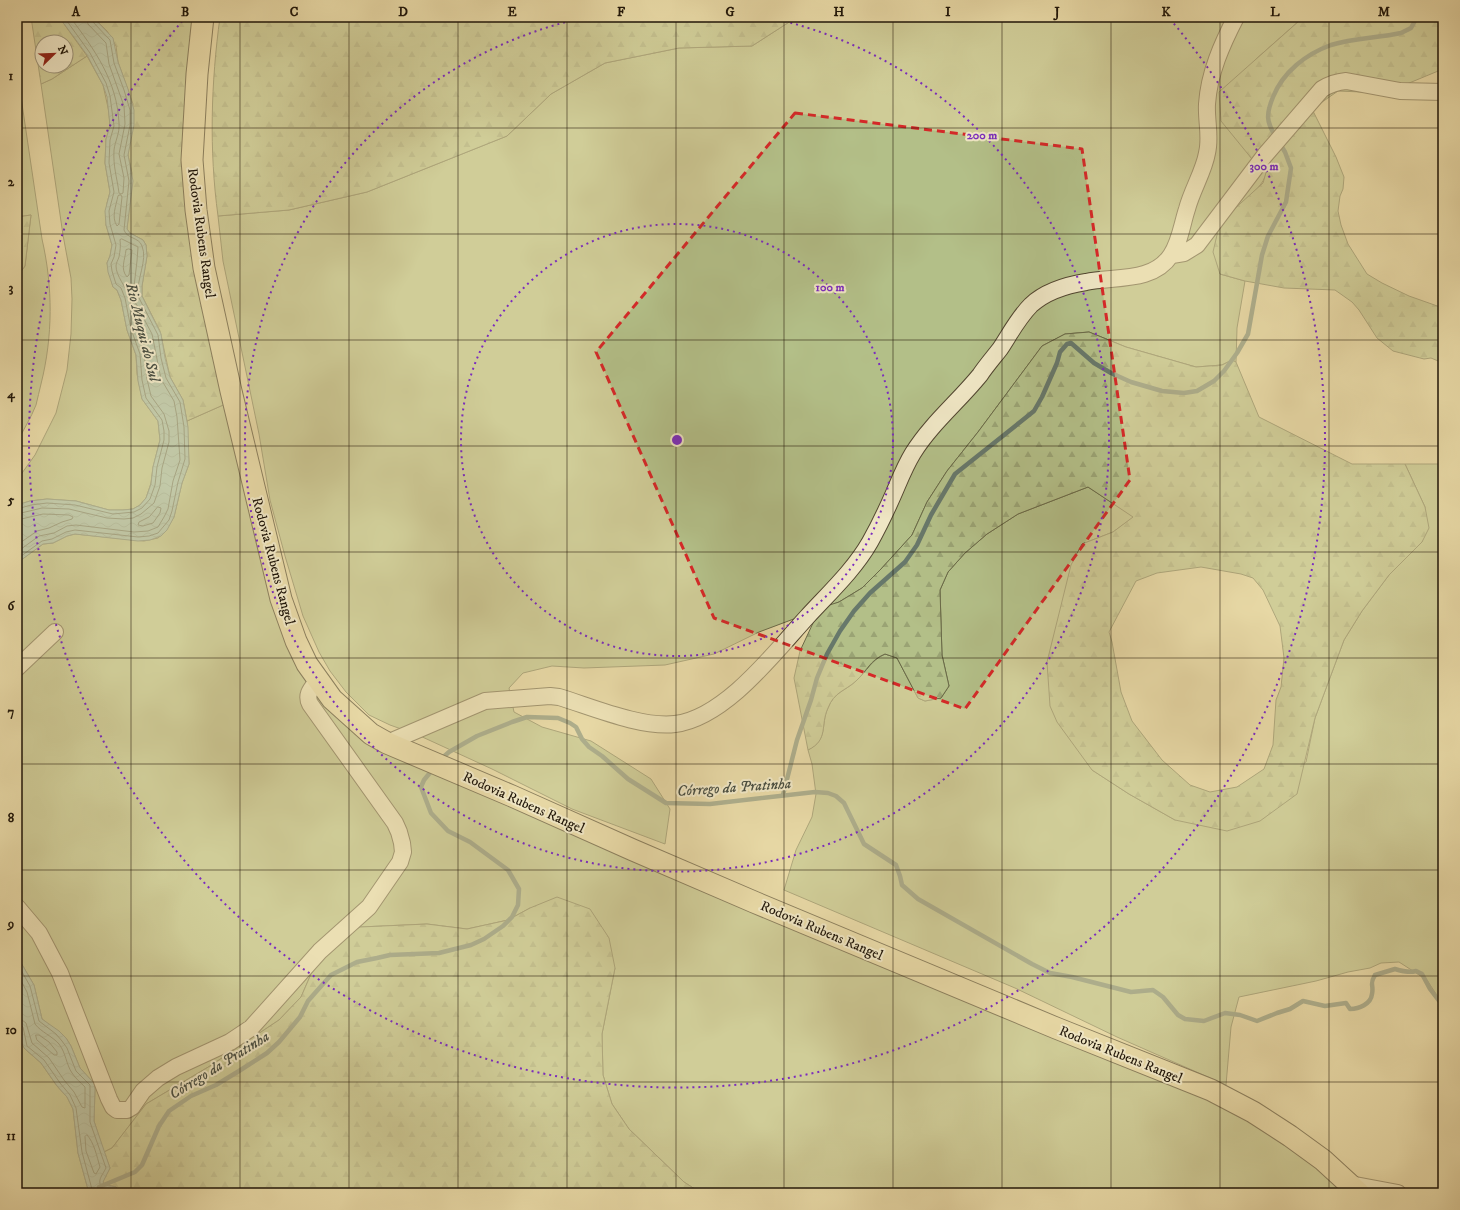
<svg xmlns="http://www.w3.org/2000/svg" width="1460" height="1210" font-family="'IM FELL DW Pica',serif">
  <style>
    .green { fill: #b3bf88; stroke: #6a6a48 }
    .forest { fill: url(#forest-firs); stroke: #6a6a48; fill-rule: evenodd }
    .water { fill: url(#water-waves); stroke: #67786b }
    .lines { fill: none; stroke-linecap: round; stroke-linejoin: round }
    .shore { stroke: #5c685b; stroke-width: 1 }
    .stream { stroke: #67786b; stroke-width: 4.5 }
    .minor-casing { stroke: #524630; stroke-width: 18 }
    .major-casing { stroke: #201609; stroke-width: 23 }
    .minor { stroke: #efe6c4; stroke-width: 16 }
    .major { stroke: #e7d8a5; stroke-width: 21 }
    .marked { fill: none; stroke: #d62828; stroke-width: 3; stroke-dasharray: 8 5; stroke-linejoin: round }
    .grid { fill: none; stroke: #201609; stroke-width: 1; stroke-opacity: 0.55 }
    .ring { fill: none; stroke: #7b2cbf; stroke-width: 2; stroke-dasharray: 2 4 }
    .labels { text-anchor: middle; stroke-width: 4; stroke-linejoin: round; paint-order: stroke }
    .street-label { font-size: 14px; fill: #201609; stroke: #efe6c4 }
    .water-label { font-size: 15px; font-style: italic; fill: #4a4f42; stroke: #efe6c4 }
    .centre { fill: #7b2cbf; stroke: #efe6c4; stroke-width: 2 }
    .ring-label { font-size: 12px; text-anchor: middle; font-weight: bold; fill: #7b2cbf; stroke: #efe6c4; stroke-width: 4; stroke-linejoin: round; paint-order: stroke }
    .neatline { fill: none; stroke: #201609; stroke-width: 1.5 }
    .grid-label { font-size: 13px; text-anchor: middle; font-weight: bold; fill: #201609 }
  </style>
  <defs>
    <pattern id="forest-firs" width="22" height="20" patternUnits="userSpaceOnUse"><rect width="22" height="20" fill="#b3bf88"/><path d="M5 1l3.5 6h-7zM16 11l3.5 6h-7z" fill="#9aa374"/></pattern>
    <pattern id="water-waves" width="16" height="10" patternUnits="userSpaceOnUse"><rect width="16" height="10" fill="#97b9ad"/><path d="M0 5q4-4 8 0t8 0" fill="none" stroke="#829e94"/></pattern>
  </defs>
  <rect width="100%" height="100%" fill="#e7d8a5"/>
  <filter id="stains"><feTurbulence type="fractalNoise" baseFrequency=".005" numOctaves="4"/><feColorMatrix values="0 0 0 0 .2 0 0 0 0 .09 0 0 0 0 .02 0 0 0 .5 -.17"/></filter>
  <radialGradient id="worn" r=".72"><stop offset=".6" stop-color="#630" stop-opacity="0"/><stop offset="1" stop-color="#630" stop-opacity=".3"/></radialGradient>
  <path class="green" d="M797,17H1302L1299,21L1256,59L1242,145L1252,159L1266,165C1269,176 1260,186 1253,193L1220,274L1245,281L1237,328L1236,362L1232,360L1222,365L1196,367L1126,347L1089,332L1065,334L1042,346L978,432L947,471L927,502L912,535L881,569L862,588L839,602L759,632L714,654L665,665L584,668L552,666L523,673L509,688L514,712L542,727L591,741L651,779L670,809L665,844L572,809L492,769L418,735L390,725L369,715L346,692L330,671L319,652L303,616L285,556L270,500L259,434L223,261L218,216L289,210L367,192L507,136L551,94L605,63L679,48L752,46Z
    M87,56L103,85L109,112L110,127L106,139L105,163L110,192L107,203L106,225L112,245L110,256L107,263L113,287L117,290L121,300L127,330L136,355L137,374L142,399L158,421L160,440L153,467L151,483L146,498L140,505L133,509L123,510H109L76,501L47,499L30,501L17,505V480L35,455L56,413L67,370L71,334L72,299L71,278L63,235L41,84L52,79Z
    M17,70L42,239C53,287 53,336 41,384C39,391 38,398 36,405C31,418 23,430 17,443V277L25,266L31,215L17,217Z
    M230,402L249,504L340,717L1201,1096L1251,1122L1330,1175L1350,1193H701L684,1182L629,1129L612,1104L603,1075L602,1034L615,968L530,908L508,920L467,929L427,924L360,927L318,958L301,997L279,1020L210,1066L146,1104L112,1148L104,1152L94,1121L95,1089L94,1084L80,1068L71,1046L66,1038L42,1019L34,985L17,956V563L43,544L53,543L67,536L75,534L144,541L158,538L165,532L174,517L182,483L189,464L187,421Z
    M1405,464H1443V1012L1436,994L1427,980L1399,962L1381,963L1370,968L1348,972L1316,981L1239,997L1231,1027L1226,1085L1117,1037L1015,988L784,890L796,850L812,817L816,794L812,764L808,750C829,739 820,725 828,708C834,692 845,691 856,681C867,671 871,660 885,654L897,658L918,698L925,701L941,698L949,686L942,655L940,590L948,572L965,553L987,534L1018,514L1088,487L1134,517L1113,532L1082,544L1092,770L1129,794L1175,820L1306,762L1315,718L1344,640L1362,611L1389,575L1422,542L1425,507Z
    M17,1026L19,1029L23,1045L26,1050L41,1063L57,1086L67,1097L73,1109L78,1153L89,1193H17Z"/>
  <path class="forest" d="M31,17H59L87,56L52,79L41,84ZM42,42H66V66H42Z
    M93,17H198L190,112L230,402L187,421L183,400L170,377L160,331L142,296V286L147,256L146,245L143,240L130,233L127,229L132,173L128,155L133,104L118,62L116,46L107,31Z
    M220,17H797L752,46L679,48L605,63L551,94L507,136L367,192L289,210L218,216C209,150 211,83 220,17Z
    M1302,17H1443V69L1385,93L1338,91L1312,109L1336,157L1344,177L1343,189L1340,196L1338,211L1341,225L1348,244L1367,274L1382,283L1409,296L1443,308V363L1431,358L1424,359L1393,351L1377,338L1359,310L1352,302L1335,290L1284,288L1245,281L1220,274L1213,252L1220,222L1263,183L1267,169L1266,165L1252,159L1221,121L1219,92L1299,21Z
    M31,215L25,266L17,277V217Z
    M1089,332L1126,347L1196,367L1222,365L1232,360L1236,362L1259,417L1352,464H1405L1425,507L1429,528L1422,542L1389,575L1362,611L1344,640L1315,718L1297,794L1260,821L1227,831L1175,820L1129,794L1092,770L1057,722L1050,706L1047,662L1071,565L1082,544L1113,532L1133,517L1088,487L1018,514L987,534L965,553L948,572L940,590L942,655L949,686L941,698L925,701L918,698L897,658L885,654C870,660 867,671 856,681C845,691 834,692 828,708C820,725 829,740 808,750L794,678L800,651L820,608L839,602L862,588L881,569L912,535L927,502L947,471L978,432L1042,346L1065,334ZM1201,567L1241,574L1253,578L1263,590L1280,626L1284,658L1281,687L1276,700L1273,745L1264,769L1237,787L1210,792L1190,785L1162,760L1132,721L1121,692L1112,642L1109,632L1136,581L1157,573Z
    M557,897L590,909L609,938L615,968L602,1034L603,1075L612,1104L629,1129L684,1182L701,1193H122L116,1187L104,1184L103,1181L110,1168L104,1152L112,1148L146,1104L210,1066L279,1020L301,997L318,958L339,937L360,927L427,924L467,929L508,920L530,908Z"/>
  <path class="water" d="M59,17H93L113,38L118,62L128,89L134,110V125L128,155L133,181L127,229L130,233L143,240L146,245L147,256L142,286V296L161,334L165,358L170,377L183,400L188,427L189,464L182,483L174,517L167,530L161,536L150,540L138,541L75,534L67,536L53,543L43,544L17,563V505L30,501L47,499L76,501L109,510H123L133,509L140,505L146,498L151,484L153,467L160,440L158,421L142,399L138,381L136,355L127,330L121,300L117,290L113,287L108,272L107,263L110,256L112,245L106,225L105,211L110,192L105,163L106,139L110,126L107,97L103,85L87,55Z
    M17,956L34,985L42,1019L59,1031L66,1038L71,1046L80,1068L94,1083L95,1089L94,1121L110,1168L103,1182L105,1185L116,1187L122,1193H89L78,1153L73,1109L67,1097L57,1086L41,1063L24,1048L21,1041L19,1029L17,1026Z"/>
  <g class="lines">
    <path class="shore" d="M70,17C95,50 117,81 119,123C120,133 115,141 114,150C113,167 117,177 119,193L121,194L123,193L124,178L119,154L125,124L124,106L109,64L106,43L88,24L86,17
      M121,195L122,197L119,224L117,226C111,217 116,206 118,196Z
      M122,239L138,247L137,261L133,295L131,297L129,296C126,287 116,276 116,266C116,263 118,260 119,257C120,251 121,246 120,240Z
      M129,249L132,250L129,275L127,277C120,269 125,260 126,250Z
      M158,507L161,508L160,513L153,523L143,526L138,525L139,522L149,517Z
      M17,509L31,505L47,503L75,505L113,514L134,512L142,508L150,499L155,485L157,467L164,440V431L162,420L146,398L142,380L140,354L131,329L125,298L121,288L116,284L112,271L111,264L114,257L116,245L110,224L109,211L114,192L109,163L110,140L114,126L110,96L106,83L90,53L64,17
      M17,514L42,508L69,509L107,518L124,519L133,518L141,514L154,503L160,486L162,468L169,442V431L164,414L151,396L147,379L144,353L136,328L131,302L134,300L152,334L161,379L174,401L177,417L180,460L173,481L168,509L164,517L158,527L148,531L134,532L76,525L67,526L54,533L39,536L17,552
      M17,520L43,514L69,515L73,517L72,519L62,522L49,528L37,531L17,545
      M17,559L42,541L52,539L66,532L75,530L138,537L149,536L158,533L169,520L172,511L178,482L185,459L184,427L180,402L166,378L161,358L158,335L138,296C136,280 148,260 142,246C139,237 127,239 124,230L129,181L124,155L130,125V110L124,90L114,63L110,40L92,21L91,17
      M17,963L30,986L39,1021L56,1034L62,1041L67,1048L76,1071L90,1085V1122L106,1168C102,1176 96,1181 103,1189L113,1190L117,1193
      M17,973L27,992L35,1024C41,1032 52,1036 59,1044C66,1053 66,1064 72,1073C76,1079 81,1083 85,1087V1108L82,1107L74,1092L64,1080L49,1058L32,1043L26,1023L22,1020L17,1019
      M17,1024H20L23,1027L27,1046L44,1060L60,1083L70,1095L76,1108L82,1152L93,1193
      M36,1035H39L49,1042L57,1052V1055H54L37,1040Z
      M87,1135C94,1142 97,1157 100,1167L96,1174L94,1173L86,1151L85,1137Z"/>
    <path class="stream" d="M1276,137C1266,122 1266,114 1273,97C1283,72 1306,54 1331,45C1354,38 1378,38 1401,33L1411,28L1417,17
      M440,760L449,752L477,736L512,722L527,717L558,718L570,723L576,727L582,739L589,747L602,756L628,779L666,803L710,804L815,792L828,793L836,796L844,803L864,844L896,865L900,876L902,885L918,899L1032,964L1050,973L1072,977L1131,992L1153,990L1163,997L1178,1015L1185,1019L1204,1021L1225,1013L1240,1015L1257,1021L1277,1013L1290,1009L1303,1001L1325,1006L1346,1003L1350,1009C1359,1009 1371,1004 1372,994C1374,984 1369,985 1375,975L1395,969C1402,971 1409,973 1416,971L1422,974L1430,989L1443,1006
      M783,795L797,740L811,700L817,678L827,654L840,631L854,611L870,593L905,562L917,545L931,515L955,474L1034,411L1042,397L1057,363L1060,352L1067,344L1071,343L1094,363L1111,373L1131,382L1162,391L1184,393L1197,391L1214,381L1224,371L1237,353L1248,334L1262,255L1268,236L1286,202L1291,168L1285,152L1280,144
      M99,1187L135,1172L142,1165L159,1126L169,1111L191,1096L216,1085L239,1071L267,1053L279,1042L300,1017L308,1001L315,993L331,975L357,962L377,958L390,955L439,953L471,945L484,939L503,926L512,917L518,905L519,889L508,870L470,842L448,831L431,813L421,787L424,780L433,769"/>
    <g class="minor-casing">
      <path id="minor" d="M1172,255L1184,253L1197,245L1265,155L1322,89C1330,84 1336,82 1346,81L1400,91L1443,92
        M17,668L55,632
        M387,743L485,701L550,696L559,697C592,707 641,728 675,724C725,718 775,652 807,617C829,593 854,570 870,542C879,526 887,509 894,493C900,479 905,466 913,453C931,424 958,402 980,375C986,366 993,358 1000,349C1010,334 1018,318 1031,305C1045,292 1067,285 1086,282C1114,276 1153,283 1171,255C1180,242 1182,224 1187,209C1192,190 1204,171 1207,153C1211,137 1206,120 1207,104C1209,73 1222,44 1236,17
        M17,907L39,933L60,973L109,1099L113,1107L117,1110H127L132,1107L143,1091L158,1078L176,1067L230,1042L251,1028L320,951L369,907L400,862L403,852L402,843L399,832L395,823L310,704C305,694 312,688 318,680
        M1350,1184L1398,1193"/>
    </g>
    <g class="major-casing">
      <path id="major" d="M203,17L197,74L192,160L196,210L204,268L231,391L281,599L296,641L307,664L332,699L371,734L387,743L512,796L633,850L754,902L1056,1028L1211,1090L1253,1112L1290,1136L1323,1160L1359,1193"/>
    </g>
    <use href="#minor" class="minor"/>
    <use href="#major" class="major"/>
  </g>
  <path d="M0 0H1460V1210H0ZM795,113L1082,149L1130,480L965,709L714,618L596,352Z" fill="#e7d8a5" fill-opacity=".55" fill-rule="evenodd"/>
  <path class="marked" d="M795,113L1082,149L1130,480L965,709L714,618L596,352Z"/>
  <path class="grid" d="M131,17V1193M240,17V1193M349,17V1193M458,17V1193M567,17V1193M676,17V1193M784,17V1193M893,17V1193M1002,17V1193M1111,17V1193M1220,17V1193M1329,17V1193M17,128H1443M17,234H1443M17,340H1443M17,446H1443M17,552H1443M17,658H1443M17,764H1443M17,870H1443M17,976H1443M17,1082H1443"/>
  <g class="ring">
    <circle cx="677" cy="440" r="216"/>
    <path d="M767 17A432 432 0 1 1 587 17"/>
    <path d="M1170 19A648 648 0 1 1 184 19"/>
  </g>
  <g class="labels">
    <g class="street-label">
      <text transform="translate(202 233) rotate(82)" y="5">Rodovia Rubens Rangel</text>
      <text transform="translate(274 561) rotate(75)" y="5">Rodovia Rubens Rangel</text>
      <text transform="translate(524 802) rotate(24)" y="5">Rodovia Rubens Rangel</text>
      <text transform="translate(822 930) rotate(23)" y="5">Rodovia Rubens Rangel</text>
      <text transform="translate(1121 1054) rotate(22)" y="5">Rodovia Rubens Rangel</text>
    </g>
    <g class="water-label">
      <text transform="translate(143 332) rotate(76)" y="5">Rio Muqui do Sul</text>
      <text transform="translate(734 787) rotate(-4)" y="5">Córrego da Pratinha</text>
      <text transform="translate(219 1065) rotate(-32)" y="5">Córrego da Pratinha</text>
    </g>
  </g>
  <circle cx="677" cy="440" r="6" class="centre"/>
  <g class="ring-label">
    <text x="982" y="139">200 m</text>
    <text x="1264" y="170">300 m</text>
    <text x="830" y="291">100 m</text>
  </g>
  <rect width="1460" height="1210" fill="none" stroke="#e7d8a5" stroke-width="44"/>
  <g transform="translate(54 54) rotate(67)"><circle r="19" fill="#efe6c4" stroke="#9c9379"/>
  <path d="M0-3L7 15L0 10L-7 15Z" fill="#8f2418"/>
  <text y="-6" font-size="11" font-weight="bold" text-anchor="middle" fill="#201609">N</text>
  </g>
  <rect x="22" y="22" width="1416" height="1166" class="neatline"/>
  <g class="grid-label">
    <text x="76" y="16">A</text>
    <text x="185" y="16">B</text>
    <text x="294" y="16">C</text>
    <text x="403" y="16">D</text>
    <text x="512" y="16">E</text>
    <text x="621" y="16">F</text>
    <text x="730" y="16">G</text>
    <text x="839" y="16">H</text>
    <text x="948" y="16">I</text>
    <text x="1057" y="16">J</text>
    <text x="1166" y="16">K</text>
    <text x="1275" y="16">L</text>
    <text x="1384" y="16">M</text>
    <text x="11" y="80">1</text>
    <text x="11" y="186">2</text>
    <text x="11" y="292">3</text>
    <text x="11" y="398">4</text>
    <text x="11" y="504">5</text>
    <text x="11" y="610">6</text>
    <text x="11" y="716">7</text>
    <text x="11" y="822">8</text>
    <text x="11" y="928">9</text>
    <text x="11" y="1034">10</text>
    <text x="11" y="1140">11</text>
  </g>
  <rect width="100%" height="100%" filter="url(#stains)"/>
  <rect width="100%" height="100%" fill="url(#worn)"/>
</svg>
